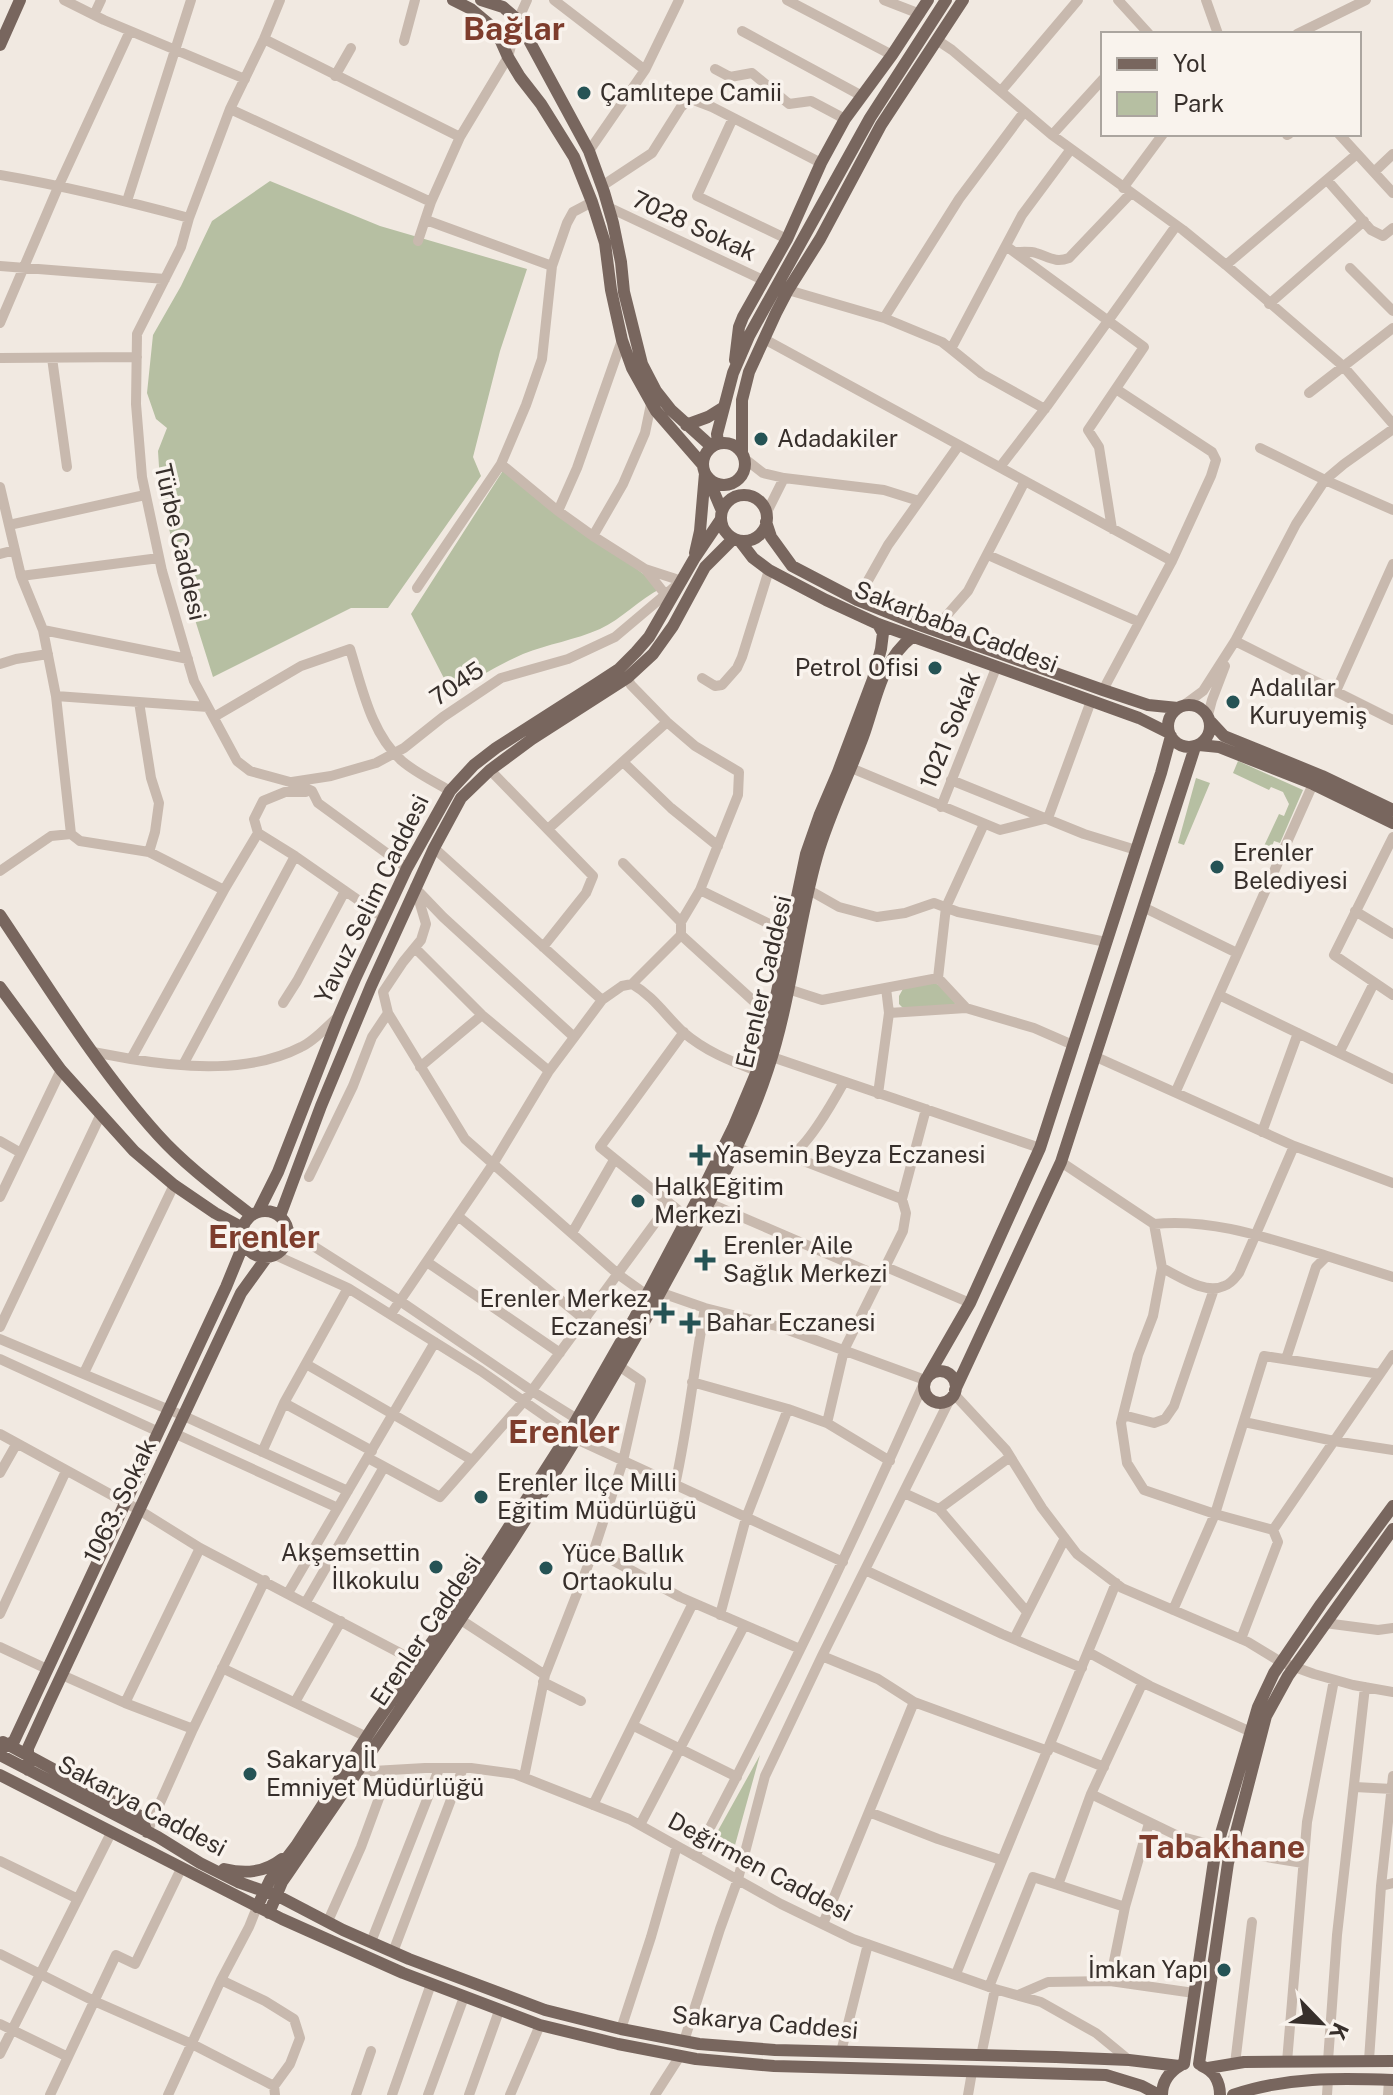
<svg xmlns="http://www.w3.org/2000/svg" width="1393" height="2095" font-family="'Public Sans',sans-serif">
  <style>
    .green { fill: #b6bfa2 }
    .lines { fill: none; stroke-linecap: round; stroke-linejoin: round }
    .minor { stroke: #c8b9ae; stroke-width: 10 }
    .major { stroke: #78665e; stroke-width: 12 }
    .poi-dot { fill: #255355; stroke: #f9f3ed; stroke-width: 3 }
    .labels { text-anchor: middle; stroke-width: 7; stroke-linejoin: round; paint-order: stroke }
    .poi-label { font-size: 24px; fill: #372f2b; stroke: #f9f3ed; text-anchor: start }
    .street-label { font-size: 24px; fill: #372f2b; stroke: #f9f3ed }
    .district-label { font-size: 32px; font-weight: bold; fill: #7e3d2d; stroke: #f9f3ed }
  </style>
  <rect width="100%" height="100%" fill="#f1e9e1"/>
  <path class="green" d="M270,181L380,226L527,269L500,351L473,457L481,476L388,608H351L213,677L181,575L161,498L158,451L167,428L156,419L147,393L153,335L181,286L212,221Z
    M504,469L662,588C639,599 622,619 600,629C575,640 548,644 523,654C498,665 475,679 452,694L411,614Z
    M1238,761L1303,790L1280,843L1274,841L1271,849L1264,846L1279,814L1284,816L1289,804L1283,792L1271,787L1269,790L1233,773Z
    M1196,778L1210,783L1184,845L1178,843Z
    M934,983L939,985L956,1003L953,1005L908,1008L902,1007L899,1004V996L904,987Z
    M760,1755L732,1856L710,1845Z"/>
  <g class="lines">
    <path class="minor" d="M64,0L104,20L245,79
      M280,0L264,39L230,109L189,218L181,247L137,334L136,404L142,477L162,571L194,681L237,761L250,771L290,782L312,791L318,803L407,868
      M554,0L645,70
      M787,0L892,55
      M884,0L920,14
      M1118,0L1149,34
      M1206,0L1218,34
      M94,15L101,0
      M742,31L862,96
      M1297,34L1366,0
      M264,39L460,137
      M937,40L952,50L1052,135L1183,230L1226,265L1343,366L1393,424
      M404,41L415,0
      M715,69L730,77L752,73L789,104L811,101L845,119
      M335,76L351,48
      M1001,91L1078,0
      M230,109L431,202
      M733,118L697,196L787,239
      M1339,134L1393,193
      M1052,135L1103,79
      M1287,135L1289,134
      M589,151L645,70L679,0
      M1374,172L1393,154
      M0,175C64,186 126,201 189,218
      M1327,180L1371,230L1383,236L1393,228
      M602,186L652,153L681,107L691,99L712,107L821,163
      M1123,188L1163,134
      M127,201L191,0
      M608,207L763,280
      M426,220L552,266
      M418,241L431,202L460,137L508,57L518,20L527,0
      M1006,246L1144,347L1088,430L1099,447L1112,529
      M1015,252C1022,252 1030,251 1036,253C1049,257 1055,263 1069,258L1131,193
      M1226,265L1357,154
      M0,266L165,279
      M1350,268L1393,311
      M788,290L884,318L942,342L951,349L1022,215L1071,149
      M1269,304L1364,221
      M884,318L959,199L1024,112
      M0,323L59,185L130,31
      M764,339L1172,561
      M951,349L982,374L1045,409
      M0,358L137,357
      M52,358L67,467
      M1309,393L1393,328
      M1260,448L1325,480L1393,510
      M745,459L763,473L784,478L884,490L919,501
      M501,464L558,511L593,536L645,569L682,581
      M1000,467L1047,406L1176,226
      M0,487L21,576L43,630L56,696L71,834L80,841L149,852L224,890
      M558,511L577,468L622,340
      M766,514L784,478
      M9,525L145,495
      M593,536L623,484L645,433L651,404
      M0,554L15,550
      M988,555L1139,622
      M646,570L665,594
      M21,576L159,558
      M417,588L501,464L526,405L542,359L552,266L567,223L573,212L592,202
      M857,600L888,545L959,445
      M43,630L188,659
      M934,630L968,591L1025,481
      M1235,641L1393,720
      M0,664L16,659L48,654
      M627,678L631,685L667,722L695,746L739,772L738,795L700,890L681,922V935L632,984
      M702,678L715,686L722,685L737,668L742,657L769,570
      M1103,690L1172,561L1211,476L1216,460L1212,452L1116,389
      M1336,691L1393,564
      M56,696L208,707
      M139,702L151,778L159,803L155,832L149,852
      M1184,705L1203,691L1235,641L1296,524L1325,480L1344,464L1393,429
      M1208,715L1212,700L1225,666
      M214,717L301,666L350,649C362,687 371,734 402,761C416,773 435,782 450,791
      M623,762L671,808L718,846
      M851,768L1000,830L1048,818
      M490,770L593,876L586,893L543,947
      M951,780L1084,834L1136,850
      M292,782L331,776L376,763L404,748L443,717L501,678L568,659L615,637L679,583
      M306,792H285L263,801L254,819L258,833L224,890L131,1059C185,1068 251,1073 301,1047C315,1041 327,1026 339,1016
      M941,807L996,668
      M1048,818L1091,701
      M548,829L667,722
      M258,833L295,856L384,918
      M1393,837L1334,955L1393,995
      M434,848L602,1000
      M623,863L681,922
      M0,871L51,836L71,834
      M415,887L426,924L421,940L403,962L383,992L388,1013L465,1139L619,1275L647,1295
      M700,890L788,933
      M809,890L839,907L877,917L905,913L934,903L958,912L1106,942
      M419,892L443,917L574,1037
      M1143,907L1237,953
      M1355,911L1393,934
      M681,935L771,1017
      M415,948L482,1015L549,1071
      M938,978L946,907L984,824
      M788,989L822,1000L938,978L966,1008
      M1219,995L1393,1079
      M283,1003L297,981L345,891
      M889,1013L966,1008L1034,1028L1073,1045
      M684,1032L600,1147L689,1219
      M93,1052L131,1059
      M1339,1053L1374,983
      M1094,1056L1294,1146L1393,1183
      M772,1057L1040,1148
      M183,1065L295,856
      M420,1067L482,1015
      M1176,1091L1313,784
      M878,1094L889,1013L886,988
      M1262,1132L1298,1033
      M0,1141L21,1153
      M736,1147C751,1153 769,1162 785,1158C804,1154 834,1100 844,1082
      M791,1156L902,1199L906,1213L903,1231L844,1350L827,1423
      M1061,1162L1154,1224L1162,1268L1153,1316L1138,1355L1121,1423L1127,1463L1144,1490L1215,1514L1273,1530L1393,1355
      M309,1177L353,1086L372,1037L388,1013
      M0,1197L61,1070
      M902,1199L926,1109
      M709,1203L881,1277
      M458,1216L585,1320
      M1154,1224C1214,1218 1270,1239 1327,1256
      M288,1230L400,1301L532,1391L577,1419
      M572,1233L614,1160
      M275,1255L348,1288L481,1371L569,1433
      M427,1262L560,1353
      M886,1267L970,1303
      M1162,1268C1179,1276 1205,1295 1224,1286C1231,1284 1235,1278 1239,1273L1294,1146
      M656,1291L705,1308L780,1327L925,1380
      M391,1314L493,1164L549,1071L602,1000L622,986L632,984C653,996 666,1016 683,1032C705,1051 730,1061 757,1071
      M0,1327L101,1114
      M0,1339L184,1416L348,1491
      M0,1359L159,1432
      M1286,1359L1316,1267L1327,1256L1393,1277
      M306,1364L472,1460
      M84,1373L174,1185
      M692,1382L788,1409L827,1423L890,1461
      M954,1394L1006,1450L1042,1508L1077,1554L1122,1588L1248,1642L1281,1662L1314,1674L1353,1685L1393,1692
      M284,1403L372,1451
      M1123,1415L1154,1423L1165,1419L1174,1406L1214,1289
      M1244,1422L1334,1441L1393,1450
      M0,1434L139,1510L200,1548L419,1663
      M176,1434L338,1508
      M576,1439L843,1562
      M262,1452L284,1403L348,1288
      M368,1458L440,1497L525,1400L669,1204
      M0,1473L17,1443
      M675,1485C688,1427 694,1367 705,1308
      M904,1493L939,1509L1027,1612
      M939,1509L1010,1457
      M594,1550L680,1597L800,1649
      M865,1570L1002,1634L1082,1668
      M288,1593L435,1342
      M306,1602L384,1467
      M1173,1610L1215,1514L1264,1356L1380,1374
      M0,1614L66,1471
      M720,1615L746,1518L788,1409
      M461,1620L545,1675
      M1325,1623L1378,1630L1393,1628
      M1014,1639L1065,1538
      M1241,1639L1278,1542L1273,1530
      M0,1647L47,1669
      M1088,1652L1150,1686L1251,1732
      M822,1656L878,1679L914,1702L1048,1751
      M222,1668L367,1737
      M62,1675L125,1703L193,1729
      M543,1682L581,1701
      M295,1702L341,1621
      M125,1703L200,1548
      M634,1726L737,1777
      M1050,1745L1104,1767
      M356,1772L425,1768H471L515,1774L629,1819L781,1904L853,1939L995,1989L1041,2002L1096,2033L1129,2060
      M524,1777L545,1675L594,1550L623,1461L641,1381L619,1366
      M1355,1787L1392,1789
      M1091,1794L1178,1836L1217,1846
      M593,1805L693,1603
      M869,1812L938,1839L1001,1860
      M640,1825L744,1626
      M147,1832L193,1729L265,1580
      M1230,1851L1303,1863
      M695,1856C777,1702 852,1545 923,1385
      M0,1861L78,1899
      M1058,1885L1125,1907
      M1381,1886L1393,1776
      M328,1921L361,1847L389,1771
      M823,1924L914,1702
      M371,1942L439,1769
      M393,1952L463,1768
      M0,1954L94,2001L192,2044L274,2086L275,2095
      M956,1974C1008,1843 1063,1714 1116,1583
      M221,1980L265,2001L294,2019L300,2038L290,2064L274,2086
      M1110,1981L1125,1907L1149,1823
      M989,1987L1033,1877L1058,1885L1091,1794L1143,1682
      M1018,1995L1048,1982L1110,1981L1194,1993
      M0,2024L68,2057
      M621,2029L651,1937L677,1846
      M684,2041L720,1929L738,1879L765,1776L822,1656L950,1399
      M841,2052L868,1944
      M0,2054L111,1833
      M981,2056L995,1989
      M1369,2060L1381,1886L1393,1883
      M1328,2061L1337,1935L1365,1687
      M1287,2062L1307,1822L1334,1680
      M1235,2064L1252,1922
      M50,2095L116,1955L135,1964L181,1869
      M168,2095L221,1980L249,1927L257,1907
      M356,2095L371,2051
      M392,2095L431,1984
      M428,2095L464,1997
      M469,2095L499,2011
      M510,2095L540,2025
      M655,2095L680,2056
      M968,2095L972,2072
      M1327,2095L1328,2080
      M1388,2095L1389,2080"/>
    <path class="major" d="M453,0L471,9L496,30L508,57L520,77L541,104L574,157L592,202L605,243L611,290L622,340L632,368L656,411L703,465
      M481,0L503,7L518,20L589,151L604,192L613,223L621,262L624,292L642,364L656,391L671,410L712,447
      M0,45L20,0
      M735,360L739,327L743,317L787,239L821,163L845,119L892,55L928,0
      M686,425L708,417L724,407
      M703 464a21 21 0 1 1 42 0a21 21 0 1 1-42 0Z
      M718,444L717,434L733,373L749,336L870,118L946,0
      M742,453V400L749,372L776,313L788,290L820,239L881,125L963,0
      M708,478L722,511
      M721 518a23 23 0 1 1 46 0a23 23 0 1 1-46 0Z
      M766,522L771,537L792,566L857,600L917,624L1103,690L1148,705L1178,708
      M740,541L753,558L769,570L826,600L878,624L1139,718L1169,733
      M695,553L700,531L705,473
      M1168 726a21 21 0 1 1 42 0a21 21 0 1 1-42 0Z
      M1211,722L1224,736L1322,776L1393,810
      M1199,745L1219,747L1313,784L1393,823
      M0,915C49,988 99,1070 158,1135C185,1165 219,1190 251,1215
      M0,987L61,1070L134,1151L174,1185L215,1213L243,1228
      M242 1234a23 23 0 1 1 46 0a23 23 0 1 1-46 0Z
      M258,1212L278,1172L339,1016L355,979L407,868L450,791L474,765L496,748L596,684L619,669L636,652L649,637L694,559L721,519
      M280,1216L321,1106L371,986L434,848L461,798L490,770L532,739L627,678L653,654L673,626L705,567L733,539
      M924 1387a16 16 0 1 1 32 0a16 16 0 1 1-32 0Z
      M928,1376L970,1303L1040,1148L1161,773L1171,736
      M955,1390L1061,1162L1195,747
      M3,1742L140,1816L147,1832
      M0,1750L14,1741L226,1287L244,1243
      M0,1755L158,1837L200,1863L238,1882L278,1896L343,1930L409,1959L545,2010L621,2029L699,2044L775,2050L1056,2057L1129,2060L1179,2066
      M28,1770V1748L49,1702L241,1293L267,1257
      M0,1775L282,1919L403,1973L540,2025L618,2044L696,2059L774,2066L1106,2075L1142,2086L1159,2095
      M224,1869C245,1874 264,1873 282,1859
      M257,1907L270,1880L296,1846L375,1724L473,1583L569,1433L634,1319L706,1183L733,1128L757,1071L770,1025L806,854L820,814L838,772L873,679L881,649L883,633L878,624
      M269,1913L282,1882C416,1685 555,1490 667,1280C704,1212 744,1143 768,1069C791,1000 797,926 817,856C829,815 848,777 863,737C876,701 881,661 912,637
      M1184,2064L1215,1854L1258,1707L1274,1673L1321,1604L1393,1506
      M1199,2064L1228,1863L1266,1716L1288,1676L1393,1529
      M1202,2066C1214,2071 1220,2082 1220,2095
      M1208,2068L1244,2062L1393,2061
      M1162,2095C1162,2081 1169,2072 1181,2065
      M1233,2095C1285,2077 1339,2078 1393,2080"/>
  </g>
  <g class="poi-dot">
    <circle cx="584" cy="93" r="8"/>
    <circle cx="761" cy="439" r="8"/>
    <circle cx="935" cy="668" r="8"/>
    <circle cx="1233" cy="702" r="8"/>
    <circle cx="1217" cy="867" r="8"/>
    <path d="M696 1143h8v8h8v8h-8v8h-8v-8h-8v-8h8z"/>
    <circle cx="638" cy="1201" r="8"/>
    <path d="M701 1248h8v8h8v8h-8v8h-8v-8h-8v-8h8z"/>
    <path d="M660 1301h8v8h8v8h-8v8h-8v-8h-8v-8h8z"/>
    <path d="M686 1311h8v8h8v8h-8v8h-8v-8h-8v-8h8z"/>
    <circle cx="481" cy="1497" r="8"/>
    <circle cx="436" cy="1567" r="8"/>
    <circle cx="546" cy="1568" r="8"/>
    <circle cx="250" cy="1774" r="8"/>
    <circle cx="1224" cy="1970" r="8"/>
  </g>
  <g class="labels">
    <g class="poi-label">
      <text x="600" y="101">Çamlıtepe Camii</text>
      <text x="777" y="447">Adadakiler</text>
      <text x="919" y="676" text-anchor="end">Petrol Ofisi</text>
      <text x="1249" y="696">Adalılar<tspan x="1249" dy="28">Kuruyemiş</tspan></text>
      <text x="1233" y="861">Erenler<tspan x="1233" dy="28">Belediyesi</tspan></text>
      <text x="716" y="1163">Yasemin Beyza Eczanesi</text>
      <text x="654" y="1195">Halk Eğitim<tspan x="654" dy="28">Merkezi</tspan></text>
      <text x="723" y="1254">Erenler Aile<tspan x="723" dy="28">Sağlık Merkezi</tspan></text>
      <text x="648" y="1307" text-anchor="end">Erenler Merkez<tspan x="648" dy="28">Eczanesi</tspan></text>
      <text x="706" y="1331">Bahar Eczanesi</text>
      <text x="497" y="1491">Erenler İlçe Milli<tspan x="497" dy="28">Eğitim Müdürlüğü</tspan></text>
      <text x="420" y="1561" text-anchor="end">Akşemsettin<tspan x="420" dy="28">İlkokulu</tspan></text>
      <text x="562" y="1562">Yüce Ballık<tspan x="562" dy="28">Ortaokulu</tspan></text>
      <text x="266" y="1768">Sakarya İl<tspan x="266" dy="28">Emniyet Müdürlüğü</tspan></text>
      <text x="1208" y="1978" text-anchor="end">İmkan Yapı</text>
    </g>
    <g class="street-label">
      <text transform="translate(694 226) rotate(25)" y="8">7028 Sokak</text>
      <text transform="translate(180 542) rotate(77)" y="8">Türbe Caddesi</text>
      <text transform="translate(956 627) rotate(21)" y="8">Sakarbaba Caddesi</text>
      <text transform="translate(457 684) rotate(-34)" y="8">7045</text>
      <text transform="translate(950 730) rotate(-68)" y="8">1021 Sokak</text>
      <text transform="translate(372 899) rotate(-64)" y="8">Yavuz Selim Caddesi</text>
      <text transform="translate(764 982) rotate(-77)" y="8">Erenler Caddesi</text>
      <text transform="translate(120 1501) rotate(-64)" y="8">1063. Sokak</text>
      <text transform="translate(426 1630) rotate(-56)" y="8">Erenler Caddesi</text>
      <text transform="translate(142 1806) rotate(28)" y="8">Sakarya Caddesi</text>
      <text transform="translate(760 1867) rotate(28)" y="8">Değirmen Caddesi</text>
      <text transform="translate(765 2023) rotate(5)" y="8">Sakarya Caddesi</text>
    </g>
    <g class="district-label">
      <text x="514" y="40">Bağlar</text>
      <text x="264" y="1248">Erenler</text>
      <text x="564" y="1443">Erenler</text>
      <text x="1222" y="1858">Tabakhane</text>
    </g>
  </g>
  <rect x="1101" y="32" width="260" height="104" fill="#f9f3ed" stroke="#aba59f" stroke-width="2"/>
  <rect x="1117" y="58" width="40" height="12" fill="#78665e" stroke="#aba59f" stroke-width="2"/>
  <text x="1173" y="72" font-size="24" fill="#372f2b">Yol</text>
  <rect x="1117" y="92" width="40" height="24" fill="#b6bfa2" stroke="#aba59f" stroke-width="2"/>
  <text x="1173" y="112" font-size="24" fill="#372f2b">Park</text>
  <g transform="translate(1321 2023) rotate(115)" stroke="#f9f3ed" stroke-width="6" paint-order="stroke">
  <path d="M0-6L14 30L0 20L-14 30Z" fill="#372f2b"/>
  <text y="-12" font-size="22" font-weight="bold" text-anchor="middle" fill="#372f2b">K</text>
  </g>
</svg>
